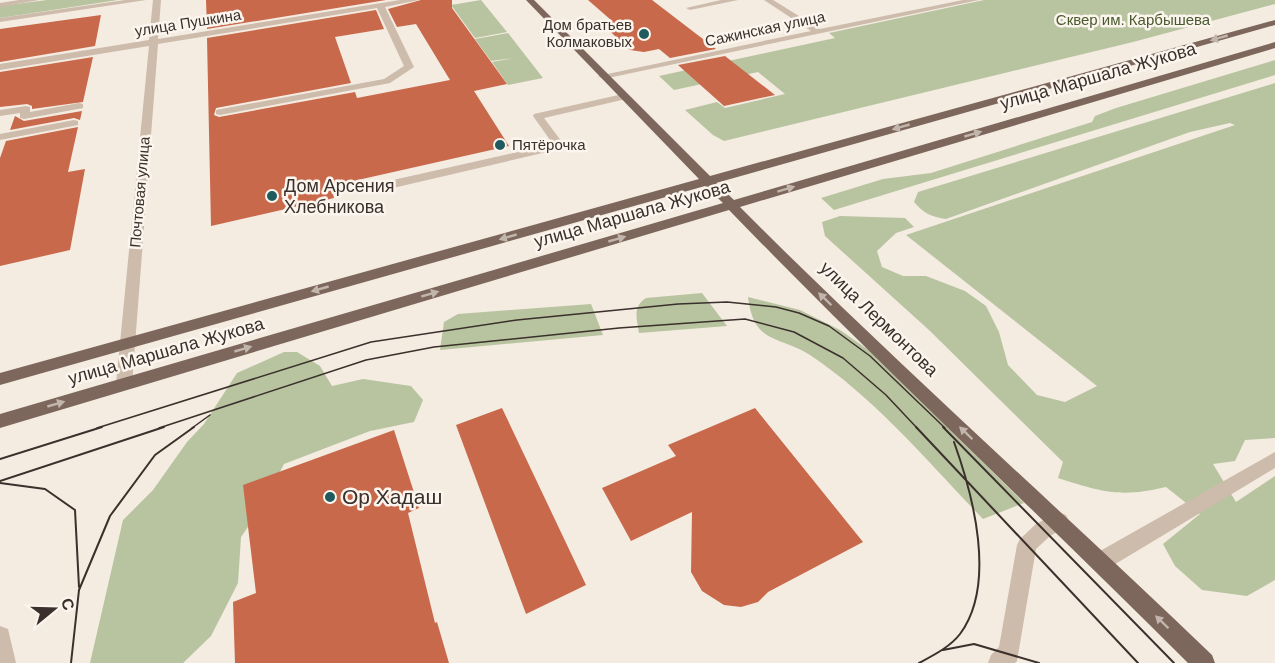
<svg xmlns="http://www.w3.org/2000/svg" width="1275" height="663" font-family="Helvetica,sans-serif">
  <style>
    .green { fill: #b8c4a0 }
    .building { fill: #c8694b }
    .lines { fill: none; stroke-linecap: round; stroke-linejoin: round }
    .minor { fill: #cdbbac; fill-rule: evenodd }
    .major { fill: #7d675c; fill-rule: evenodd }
    .tram-far1 { stroke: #3b302b; stroke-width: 1.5 }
    .tram { stroke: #3b302b; stroke-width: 2 }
    .oneway { fill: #c2b5ac }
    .poi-dot { fill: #1f5a5e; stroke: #fbf5ee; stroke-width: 2 }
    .labels { text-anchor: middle; stroke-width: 5; stroke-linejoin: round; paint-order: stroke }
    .far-park-label { font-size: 15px; fill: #4a5a2e; stroke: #fbf5ee }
    .far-street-label { font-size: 15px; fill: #3b302b; stroke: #fbf5ee }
    .far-poi-label { font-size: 15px; fill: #3b302b; stroke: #fbf5ee; text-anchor: end }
    .street-label { font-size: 18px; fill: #3b302b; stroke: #fbf5ee }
    .poi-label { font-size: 18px; fill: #3b302b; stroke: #fbf5ee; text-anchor: start }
    .near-poi-label { font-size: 21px; fill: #3b302b; stroke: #fbf5ee; text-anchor: start }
  </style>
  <rect width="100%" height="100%" fill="#f4ebe1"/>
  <path class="green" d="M47,0H118L0,18V6Z
    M481,0L507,32L475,38L451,5Z
    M984,0H1275V4L1133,42L724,141L713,135L685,110L717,102L725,108L785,94L758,72L674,90L659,76L835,38L829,33Z
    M508,33L543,78L508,85L492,62L514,58L491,61L475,39Z
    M1275,60V75L834,210L821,198L883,179L931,173L1092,122L1095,116L1116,108Z
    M1275,83V438L1245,440L1235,461L1213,464L1236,502L1275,476V580L1247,596L1202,590L1175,566L1163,544L1200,514L1166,487C1120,498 1102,492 1058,478L1063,462L929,330L825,236L822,222L840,216L905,218L914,227L896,233L877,251L882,267L903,276H926L965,291L986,306L999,332L1008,365L1037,395L1065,402L1097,386L906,235L1235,125L1230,123L1190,132L946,219C932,217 923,213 914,202L918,192Z
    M702,293L727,326L639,333C637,319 632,307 646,298Z
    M748,297L800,310L840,330L870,351L1024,503L983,519C928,462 876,399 810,355C778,335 754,345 748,297Z
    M591,304L603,335L440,350L444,322L458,314Z
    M284,352H297L320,366L332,386L363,379L411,386L423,400L414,422L370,431L284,464L263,505L241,537L238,583L211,636L183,663H90L123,520L153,490L187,442L204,424L237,373Z"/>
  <path class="building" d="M206,0H386L207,29Z
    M421,0H452V8L507,84L474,91L509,146L331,186L334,198L211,226L207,38L376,10L384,29L335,37L351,83L216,108L214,115L219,117L355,92L357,98L450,80L416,24L397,27L388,9Z
    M588,0H652L716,49L670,58L659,49L644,52L630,50L600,22L611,20Z
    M101,15L95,46L0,62V29Z
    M725,56L775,95L724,106L678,65Z
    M93,57L83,102L32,109V106L27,104L0,107V72Z
    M82,111L80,120L74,118L10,130L15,116L24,121Z
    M78,127L68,172L85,169L70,250L0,266V158L6,141Z
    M502,408L586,585L526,614L456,425Z
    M755,408L863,542L768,592L758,602L741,607L724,605L702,591L691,572L692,512L631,541L602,488L676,456L668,445Z
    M394,430L419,508L408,513L435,623L437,622L449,663H235L233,602L256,593L243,485Z"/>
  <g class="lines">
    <path class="minor" d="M19,0H39L0,7V3Z
      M125,0H146L0,22V18Z
      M153,0H161L158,39L400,0H419L385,7L414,67L390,83L220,115L216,114V110L384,79L404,66L377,8L158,44L132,384L130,388H118L116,384L149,46L0,70V64L149,40Z
      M721,0H738L690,10L686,8Z
      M764,0H773L820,29L963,0H979L603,79L598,76L811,31Z
      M623,94L628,97L626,99L544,118L565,146L564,148L393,188L387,184L393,180L553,144L533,116L534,114Z
      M79,103L83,104V108L24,119L20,118V113L0,116V110L26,106L30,107V112Z
      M74,120L78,121V125L0,140V134Z
      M1275,452V468L1107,569L1100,571L1093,569L1090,562L1093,555Z
      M1059,512L1066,515L1069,521L1066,527L1050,536L1036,549L1017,661L1015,663H988L991,655L999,647L1017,545L1020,539L1036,524Z
      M0,626L8,629L16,663H0Z"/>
    <path class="major" d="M526,0H534L710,176L1275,20V25L716,183L734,200L1275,42V48L740,207C893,361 1056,505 1212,655L1215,663H1188C1036,511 879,365 729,210L0,428V414L723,203L705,186L0,385V373L699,179Z"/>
    <path class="tram-far1" d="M97,428L371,342L517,320L678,304L727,302L776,307L799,313L829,326L870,356L945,428
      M159,428L366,360L434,347L619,328L745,319L794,332L843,358L886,395L917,428
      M192,428L210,415"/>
    <path class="tram" d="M916,427L1138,663
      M943,427L1174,663
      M0,459L102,427
      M0,481L164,427
      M0,483L45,489L75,510L79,587
      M943,650L974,644L1039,663
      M71,663L79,590L110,516L155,455L194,427
      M919,663C934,655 950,647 960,634C997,584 973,495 954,442"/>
  </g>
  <defs><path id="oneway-solid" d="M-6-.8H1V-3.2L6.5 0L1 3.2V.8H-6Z" transform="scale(1.5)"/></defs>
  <g class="oneway">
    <use href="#oneway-solid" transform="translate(1219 38) rotate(164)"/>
    <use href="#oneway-solid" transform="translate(901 127) rotate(164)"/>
    <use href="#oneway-solid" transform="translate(973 134) rotate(-16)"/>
    <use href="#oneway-solid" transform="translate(786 189) rotate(-17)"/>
    <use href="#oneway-solid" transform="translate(508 237) rotate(164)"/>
    <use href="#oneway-solid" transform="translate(617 239) rotate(-16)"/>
    <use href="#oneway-solid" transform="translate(320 289) rotate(164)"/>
    <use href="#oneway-solid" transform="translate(430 294) rotate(-16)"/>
    <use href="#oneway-solid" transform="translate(825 299) rotate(-136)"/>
    <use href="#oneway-solid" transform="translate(243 349) rotate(-16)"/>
    <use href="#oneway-solid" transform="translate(56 404) rotate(-16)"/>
    <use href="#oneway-solid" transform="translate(966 433) rotate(-136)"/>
    <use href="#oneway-solid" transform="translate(1162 622) rotate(-136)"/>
  </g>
  <g class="poi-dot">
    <circle cx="644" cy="34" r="6"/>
    <circle cx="500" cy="145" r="6"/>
    <circle cx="272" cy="196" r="6"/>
    <circle cx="330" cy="497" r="6"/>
  </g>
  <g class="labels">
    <g class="far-park-label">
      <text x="1133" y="25">Сквер им. Карбышева</text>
    </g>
    <g class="far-street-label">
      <text transform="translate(188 23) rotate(-9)" y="5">улица Пушкина</text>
      <text transform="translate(765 29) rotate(-12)" y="5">Сажинская улица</text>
      <text transform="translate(140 192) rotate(-85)" y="5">Почтовая улица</text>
    </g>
    <g class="far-poi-label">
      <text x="632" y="30">Дом братьев<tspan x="632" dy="17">Колмаковых</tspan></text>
      <text x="512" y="150" text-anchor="start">Пятёрочка</text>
    </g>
    <g class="street-label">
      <text transform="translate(1098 76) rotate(-16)" y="6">улица Маршала Жукова</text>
      <text transform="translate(632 214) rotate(-16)" y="6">улица Маршала Жукова</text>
      <text transform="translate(879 319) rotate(44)" y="6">улица Лермонтова</text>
      <text transform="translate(166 351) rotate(-16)" y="6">улица Маршала Жукова</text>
    </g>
    <g class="poi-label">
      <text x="284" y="192">Дом Арсения<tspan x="284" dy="21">Хлебникова</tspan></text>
    </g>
    <g class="near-poi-label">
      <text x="342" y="504">Ор Хадаш</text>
    </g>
  </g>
  <g transform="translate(54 609) rotate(71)" stroke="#fbf5ee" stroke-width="4.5" paint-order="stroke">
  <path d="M0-4.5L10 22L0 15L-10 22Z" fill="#3b302b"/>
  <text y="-9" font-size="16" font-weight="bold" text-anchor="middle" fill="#3b302b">С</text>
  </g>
</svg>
